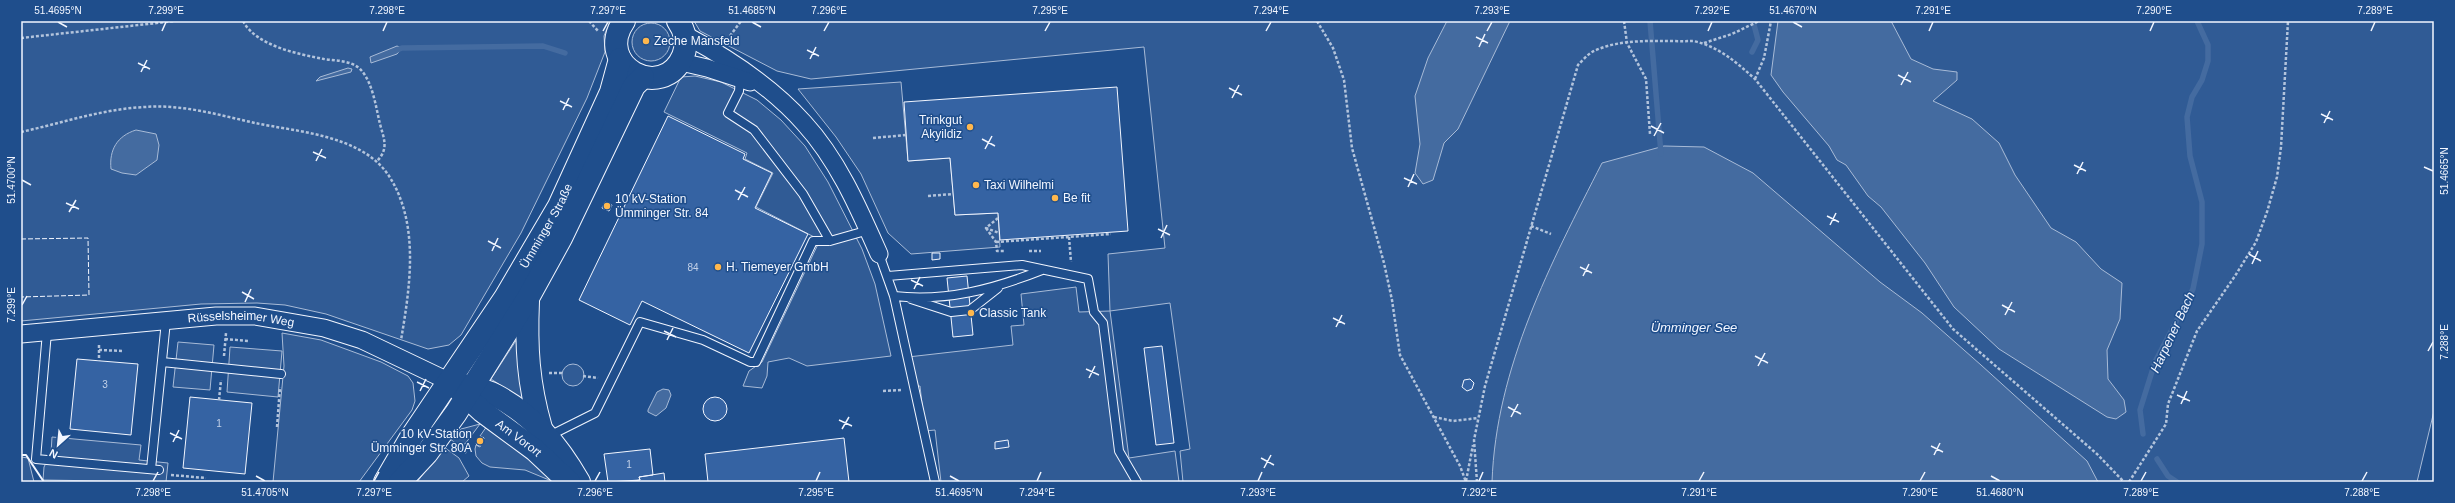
<svg xmlns="http://www.w3.org/2000/svg" width="2455" height="503" font-family="Helvetica,sans-serif">
  <style>
    .built { fill: #305b95; stroke: #a8bbd7 }
    .water { fill: #446ba0; stroke: #a8bbd7 }
    .lines { fill: none; stroke-linecap: round; stroke-linejoin: round }
    .stream { stroke: #446ba0; stroke-width: 5.5 }
    .building { fill: #3563a3; stroke: #f2f6ff }
    .lane-casing { stroke: #f2f6ff; stroke-width: 10 }
    .street-casing { stroke: #f2f6ff; stroke-width: 19 }
    .secondary-casing { stroke: #f2f6ff; stroke-width: 24 }
    .path { stroke: #b3c4dc; stroke-width: 2.5; stroke-dasharray: 3 2; stroke-linecap: butt }
    .lane { stroke: #1f4e8c; stroke-width: 8 }
    .street { stroke: #1f4e8c; stroke-width: 17 }
    .secondary { stroke: #1f4e8c; stroke-width: 22 }
    .fence { stroke: #f2f6ff; stroke-width: 1; stroke-dasharray: 5 2; stroke-linecap: butt }
    .wall { stroke: #f2f6ff; stroke-width: 2 }
    .ticks { fill: none; stroke: #f2f6ff; stroke-width: 1.5 }
    .poi-dot { fill: #ffb74d; stroke: #1f4e8c; stroke-width: 1.5 }
    .labels { text-anchor: middle; stroke-width: 3; stroke-linejoin: round; paint-order: stroke }
    .number-label { font-size: 10px; fill: #c3d1e8 }
    .poi-label { font-size: 12px; fill: #f2f6ff; stroke: #1f4e8c; text-anchor: start }
    .street-label { font-size: 12px; fill: #f2f6ff; stroke: #1f4e8c }
    .water-label { font-size: 13px; font-style: italic; fill: #f2f6ff; stroke: #1f4e8c }
    .neatline { fill: none; stroke: #f2f6ff; stroke-width: 1.5 }
    .ticks-label { font-size: 10px; text-anchor: middle; fill: #f2f6ff }
  </style>
  <rect width="100%" height="100%" fill="#1f4e8c"/>
  <path class="built" d="M21,21H610L604,36L605,52L587,98L521,233L461,335L449,345L428,349L326,314L285,305L257,303L201,304L21,321Z
    M694,21H2434V411L2417,482H1183L1180,451L1190,449L1170,303L1110,311L1129,458L1175,451L1179,482H941L935,430L925,431L920,386L911,387L908,357L1013,345L1011,326L1024,325L1021,294L1076,287L1079,312L1110,311L1108,254L1165,248L1144,47L811,79L777,71L700,31Z
    M632 42a19 19 0 1 1 38 0a19 19 0 1 1-38 0Z
    M695,76L721,82L757,100L781,120L805,146L828,182L862,249L875,284L891,356L807,366L789,358L768,362L767,376L762,388L743,386L749,371L762,362L820,240L756,207L773,173L745,159L747,153L664,112L681,77Z
    M901,82L908,161L950,158L955,215L998,213L1000,247L911,254L888,233L861,174L836,137L798,89Z
    M282,333L321,340L381,362L408,376L413,383L415,401L412,410L359,482H273L284,366Z
    M517,339L526,402L491,379Z
    M178,342L214,345L210,390L173,387Z
    M230,347L282,351L278,397L227,392Z
    M562 375a11 11 0 1 1 22 0a11 11 0 1 1-22 0Z
    M480,424L465,444H457L450,439L461,429Z
    M487,426L517,444L554,482L525,470L490,467L482,463L476,456L475,449L476,445L480,447L484,438L480,436Z
    M52,437L141,445L139,460L168,463L166,482L43,480L44,467L51,453Z
    M444,447L459,458L469,476L462,482H417Z
    M21,457L28,458L34,482H21Z"/>
  <path class="water" d="M1447,21H1510L1458,129L1444,143L1433,180L1423,184L1415,173L1420,144L1415,96L1428,58Z
    M1778,21H1891L1911,59L1933,69L1957,72V80L1933,101L1972,119L1999,143L2015,175L2051,228L2076,242L2101,269L2122,283L2120,319L2107,350L2108,379L2124,400L2126,412L2116,419L2107,417L1999,349L1954,307L1925,263L1881,207L1868,196L1846,165L1837,160L1829,146L1783,92L1771,75Z
    M397,46L402,48L397,54L371,63L370,57Z
    M348,68L352,69L351,72L316,81L320,77Z
    M136,130L156,134L159,145L157,160L136,175L122,173L111,169C109,150 117,136 136,130Z
    M1664,146L1704,147L1753,173L1880,282L1922,313L1981,365L2087,461L2098,482H1492C1496,367 1551,263 1602,163Z
    M663,389L669,390L671,395L666,408L656,416L648,412V410L657,392Z"/>
  <g class="lines">
    <path class="stream" d="M1650,21L1661,154
      M397,50L402,48L543,46L565,53
      M1752,52L1758,40L1753,21
      M2143,434L2140,410L2155,362L2193,289L2202,244V202L2190,156L2187,117L2192,97L2202,80L2208,61V45L2197,21
      M2157,459L2168,476L2177,482"/>
  </g>
  <path class="building" d="M1117,87L1128,231L1000,240L998,213L955,215L950,158L908,161L904,102Z
    M668,116L745,154L743,159L772,173L755,208L808,234L749,353L642,301L630,325L579,300Z
    M605,202L612,205L609,211L602,208Z
    M932,253H940V259L932,260Z
    M967,276L973,335L953,337L947,278Z
    M1162,346L1174,443L1156,445L1144,348Z
    M77,359L138,364L131,435L70,429Z
    M1470,379L1474,383L1472,389L1467,391L1462,387L1464,380Z
    M190,397L252,403L245,474L183,468Z
    M703 409a12 12 0 1 1 24 0a12 12 0 1 1-24 0Z
    M481,437L484,438L479,446L476,444Z
    M844,438L849,482H708L705,454Z
    M1008,440L1009,447L995,449V442Z
    M650,449L653,475L639,477L640,480L608,482L604,454Z
    M664,473L665,482H628L640,480L639,477Z"/>
  <g class="lines">
    <g class="lane-casing">
      <path id="lane" d="M740,78L739,91L728,113L754,130L803,194L830,241
        M879,254L894,296L935,482
        M888,276L1022,265L1088,279L1094,312L1103,323L1119,451L1137,482
        M894,296C946,302 994,289 1042,270
        M911,299L951,312L970,310L998,288
        M47,332L36,459L159,470
        M162,362L281,374
        M549,436L595,413L640,322L703,340L750,362H756L813,241H830L869,230
        M151,469L166,321"/>
    </g>
    <g class="street-casing">
      <g id="street">
        <path d="M685,35C728,58 771,86 804,123C838,160 859,209 879,254"/>
        <path d="M681,62L707,68L750,82"/>
        <path id="s1" d="M21,334L216,316H255L324,328L362,340L450,382"/>
      </g>
    </g>
    <g class="secondary-casing">
      <g id="secondary">
        <path d="M624,21C593,66 663,103 683,56C688,44 685,31 678,21"/>
        <path d="M528,301C526,347 528,383 541,428"/>
        <path d="M459,384C470,387 484,389 495,395C533,415 558,445 579,482"/>
        <path id="s2" d="M456,387L482,411L535,450L569,482"/>
        <path id="s3" d="M385,482L410,439L505,298L559,206L611,92L620,59"/>
        <path d="M400,482L427,453L456,413L528,298L561,238L634,86L643,77"/>
      </g>
    </g>
    <path class="path" d="M243,21C256,46 298,54 324,59C337,61 351,60 361,70C373,83 376,108 380,124C384,139 389,149 377,161
      M589,21L598,31
      M1317,21L1333,48L1344,80L1352,148L1384,263L1392,300L1400,355L1460,466L1466,482
      M1624,21L1627,43L1646,79L1650,134
      M21,38L175,21
      M727,40L741,21
      M1704,43L1732,34L1759,21
      M1755,79L1764,58L1771,21
      M21,132C62,123 102,109 145,107C182,104 219,115 255,123C298,132 362,135 389,176C420,224 410,287 401,340
      M873,138L906,135
      M928,196L953,194
      M998,218L986,228L999,233
      M1531,226L1551,234
      M986,228L996,242L997,251H1004
      M1069,237L1071,262
      M996,242L1111,234
      M1029,251H1041
      M225,339L248,341
      M99,345V361
      M99,350L124,351
      M224,356L226,333
      M549,373H562
      M583,376L598,378
      M883,391L901,390
      M219,400L221,380
      M1434,417L1453,421L1478,418
      M277,427L280,387
      M456,445L467,453
      M171,475L206,478
      M1466,481L1473,445
      M1477,482L1474,440L1485,386L1578,65C1582,61 1587,55 1592,52C1621,37 1661,42 1693,41C1718,46 1736,62 1755,79L1953,329L2097,454L2124,482
      M2129,482L2166,424L2168,404L2197,331L2235,276L2256,242L2267,212L2277,177L2281,147L2288,21"/>
    <use href="#lane" class="lane"/>
    <use href="#street" class="street"/>
    <use href="#secondary" class="secondary"/>
    <path class="fence" d="M21,239L88,238L89,295L21,297"/>
    <path class="wall" d="M21,455H26L44,482"/>
  </g>
  <path class="ticks" d="M58,22L67,27M752,22L761,27M1793,22L1802,27M162,31L166,22M383,31L387,22M603,31L608,22M824,31L829,22M1045,31L1050,22M1266,31L1271,22M1487,31L1492,22M1708,31L1712,22M1929,31L1933,22M2150,31L2154,22M2371,31L2375,22M1476,37L1488,43M1479,47L1485,34M807,50L819,56M810,59L816,47M138,63L150,69M141,72L147,60M1898,75L1911,82M1901,85L1908,72M1229,88L1242,95M1232,98L1239,85M560,101L572,107M563,110L569,98M2321,114L2333,120M2324,123L2330,111M1651,126L1664,133M1654,136L1661,123M982,139L995,146M985,149L992,136M313,152L326,158M316,161L322,149M2074,165L2086,171M2424,167L2433,171M2077,174L2083,162M1404,178L1417,184M22,180L31,185M1408,187L1414,174M735,190L748,197M738,200L745,187M66,203L79,209M69,212L76,200M1827,216L1839,222M1830,225L1836,213M1158,229L1170,235M1161,238L1167,225M488,241L501,248M492,251L498,238M2249,254L2261,261M2252,264L2258,251M1580,267L1592,273M1583,276L1589,264M911,280L923,286M914,289L920,277M242,292L254,299M245,302L251,289M22,305L27,296M2002,305L2015,312M2005,315L2012,302M1333,318L1345,324M1336,327L1342,315M664,331L676,337M667,340L673,328M2428,351L2433,342M1755,356L1768,363M1758,366L1765,353M1086,369L1099,375M1089,378L1095,366M417,382L429,388M420,391L426,379M2177,395L2190,401M2181,404L2187,391M1508,407L1521,414M1511,417L1518,404M839,420L852,426M842,429L849,417M170,433L182,439M173,442L179,430M1931,446L1943,452M1934,455L1940,443M1261,458L1274,465M1264,468L1271,455M256,476L265,481M950,476L959,481M1991,476L2000,481M153,481L158,472M374,481L379,472M595,481L600,472M816,481L820,472M1037,481L1041,472M1258,481L1262,472M1479,481L1483,472M1699,481L1704,472M1920,481L1925,472M2141,481L2146,472M2362,481L2367,472"/>
  <g class="poi-dot">
    <circle cx="646" cy="41" r="4"/>
    <circle cx="970" cy="127" r="4"/>
    <circle cx="976" cy="185" r="4"/>
    <circle cx="1055" cy="198" r="4"/>
    <circle cx="607" cy="206" r="4"/>
    <circle cx="718" cy="267" r="4"/>
    <circle cx="971" cy="313" r="4"/>
    <circle cx="480" cy="441" r="4"/>
  </g>
  <g class="labels">
    <g class="number-label">
      <text x="693" y="271">84</text>
      <text x="105" y="388">3</text>
      <text x="219" y="427">1</text>
      <text x="629" y="468">1</text>
    </g>
    <g class="poi-label">
      <text x="654" y="45">Zeche Mansfeld</text>
      <text x="962" y="124" text-anchor="end">Trinkgut<tspan x="962" dy="14">Akyildiz</tspan></text>
      <text x="984" y="189">Taxi Wilhelmi</text>
      <text x="1063" y="202">Be fit</text>
      <text x="615" y="203">10 kV-Station<tspan x="615" dy="14">Ümminger Str. 84</tspan></text>
      <text x="726" y="271">H. Tiemeyer GmbH</text>
      <text x="979" y="317">Classic Tank</text>
      <text x="472" y="438" text-anchor="end">10 kV-Station<tspan x="472" dy="14">Ümminger Str. 80A</tspan></text>
    </g>
    <g class="street-label">
      <text dy="4" stroke="none"><textPath href="#s3" startOffset="303">Ümminger Straße</textPath></text>
      <text dy="4" stroke="none"><textPath href="#s1" startOffset="221">Rüsselsheimer Weg</textPath></text>
      <text dy="4" stroke="none"><textPath href="#s2" startOffset="81">Am Vorort</textPath></text>
    </g>
    <g class="water-label">
      <text x="1694" y="332">Ümminger See</text>
      <text transform="translate(2172 332) rotate(-65)" y="5">Harpener Bach</text>
    </g>
  </g>
  <rect width="2455" height="503" fill="none" stroke="#1f4e8c" stroke-width="44"/>
  <g transform="translate(58 445) rotate(207)" stroke="#1f4e8c" stroke-width="3" paint-order="stroke">
  <path d="M0-3L7 15L0 10L-7 15Z" fill="#f2f6ff"/>
  <text y="-6" font-size="11" font-weight="bold" text-anchor="middle" fill="#f2f6ff">N</text>
  </g>
  <rect x="22" y="22" width="2411" height="459" class="neatline"/>
  <g class="ticks-label">
    <text x="58" y="14">51.4695°N</text>
    <text x="166" y="14">7.299°E</text>
    <text x="387" y="14">7.298°E</text>
    <text x="608" y="14">7.297°E</text>
    <text x="752" y="14">51.4685°N</text>
    <text x="829" y="14">7.296°E</text>
    <text x="1050" y="14">7.295°E</text>
    <text x="1271" y="14">7.294°E</text>
    <text x="1492" y="14">7.293°E</text>
    <text x="1712" y="14">7.292°E</text>
    <text x="1793" y="14">51.4670°N</text>
    <text x="1933" y="14">7.291°E</text>
    <text x="2154" y="14">7.290°E</text>
    <text x="2375" y="14">7.289°E</text>
    <text transform="translate(2444 171) rotate(-90)" y="4">51.4665°N</text>
    <text transform="translate(11 180) rotate(-90)" y="4">51.4700°N</text>
    <text transform="translate(11 305) rotate(-90)" y="4">7.299°E</text>
    <text transform="translate(2444 342) rotate(-90)" y="4">7.288°E</text>
    <text x="153" y="496">7.298°E</text>
    <text x="265" y="496">51.4705°N</text>
    <text x="374" y="496">7.297°E</text>
    <text x="595" y="496">7.296°E</text>
    <text x="816" y="496">7.295°E</text>
    <text x="959" y="496">51.4695°N</text>
    <text x="1037" y="496">7.294°E</text>
    <text x="1258" y="496">7.293°E</text>
    <text x="1479" y="496">7.292°E</text>
    <text x="1699" y="496">7.291°E</text>
    <text x="1920" y="496">7.290°E</text>
    <text x="2000" y="496">51.4680°N</text>
    <text x="2141" y="496">7.289°E</text>
    <text x="2362" y="496">7.288°E</text>
  </g>
</svg>
